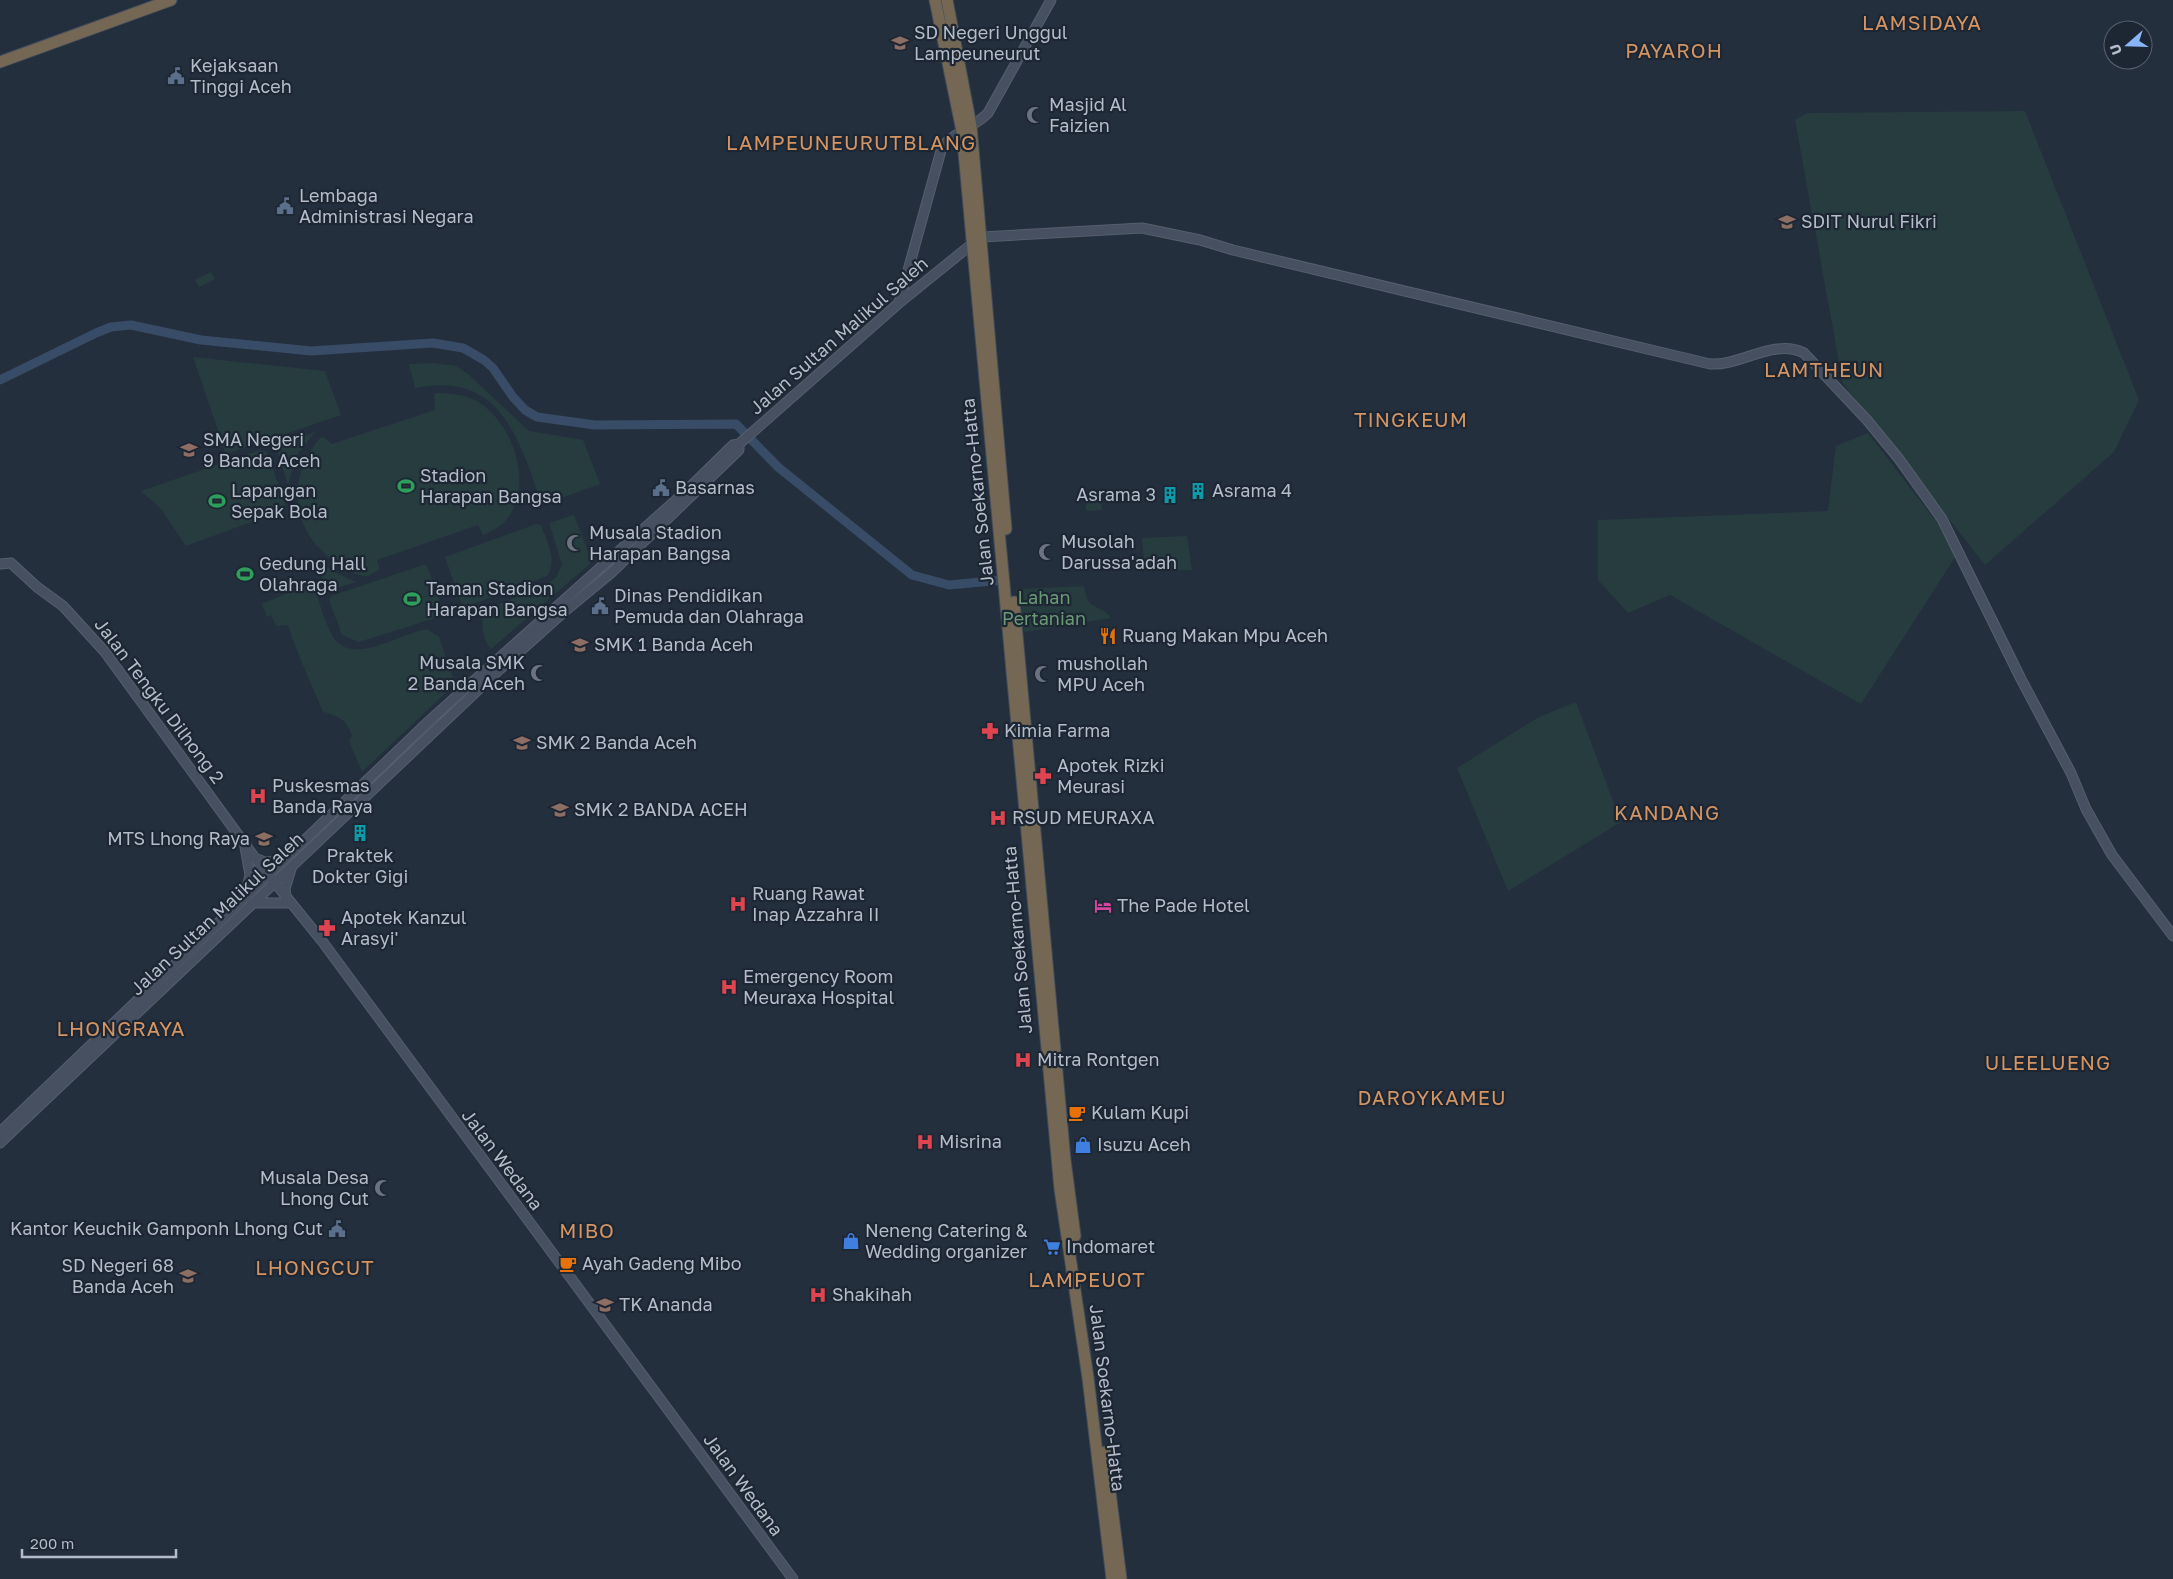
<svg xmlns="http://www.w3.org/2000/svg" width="2173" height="1579" font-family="'Golos Text',sans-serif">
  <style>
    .green { fill: #263c3f }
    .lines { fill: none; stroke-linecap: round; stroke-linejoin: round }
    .river { stroke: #394c67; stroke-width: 9 }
    .secondary-casing { stroke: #565f6c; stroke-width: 11 }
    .highway-casing { stroke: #434c59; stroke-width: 13 }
    .secondary { stroke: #465061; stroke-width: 9 }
    .highway { stroke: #746855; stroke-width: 11 }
    .labels { text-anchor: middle; stroke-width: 4.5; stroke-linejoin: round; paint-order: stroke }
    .poi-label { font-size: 18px; fill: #b4bcc9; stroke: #1d2633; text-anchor: start }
    .street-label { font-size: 18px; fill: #b4bcc9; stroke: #1d2633 }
    .park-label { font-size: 18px; fill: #6b9a76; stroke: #1d2633 }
    .quarter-label { font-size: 20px; letter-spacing: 1px; fill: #d59563; stroke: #1d2633 }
  </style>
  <rect width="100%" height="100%" fill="#242f3e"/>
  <path class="green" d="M2025,111L2139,400L2114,452L1985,565L1843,384L1795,120L1807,113Z
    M211,272L215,279L199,287L195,280Z
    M193,357L325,371L341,415L226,454Z
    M434,363L456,366L468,374L529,431L583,440L600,484L542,505C519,440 502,370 415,388L409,364Z
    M436,393C450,393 468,395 480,403C522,431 541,515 483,535L478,525L377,560L380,569L368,576C357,577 345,569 337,563C291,533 285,479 320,438L323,437L332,444L435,410L434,395Z
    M315,432L296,456L288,485L276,446Z
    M1868,433L1959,551L1861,704L1670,595L1628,613L1598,580V520L1828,511L1836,446Z
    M260,450L267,452L287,509L186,546L161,509L141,491Z
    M1101,500L1102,510L1086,511V502Z
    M574,515L592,562L491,649C483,639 478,620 487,609L547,585L556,577L562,564L549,523Z
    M536,524L541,525C547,542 558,560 547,576L463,608L445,557Z
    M1187,536L1192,570L1145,571L1142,538Z
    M316,560L336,573L356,582L327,591Z
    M426,564L445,615L359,642L342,635L329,600L331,596Z
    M313,582C319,600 324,622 333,637C352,667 401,633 427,629L439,637L455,684L362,772L349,741L352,736C347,720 338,715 323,712C311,682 297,655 288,625L276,626L271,615L267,617L262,604Z
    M1084,586C1088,614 1100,602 1111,618L1024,632L1016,589Z
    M1576,702L1621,822L1508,891L1457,768L1537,718Z"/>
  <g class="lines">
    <path class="river" d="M0,380L96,333L111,327L131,325L201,340L311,351L433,343L463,348L484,360L493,368L513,397L525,410L537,417L595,425L736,424L778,467L912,575L949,585L1003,580"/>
    <g class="secondary-casing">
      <path id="secondary" d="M982,237L1142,228L1200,240L1233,250L1710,364C1741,366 1774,338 1804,353L1867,420L1899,459L1942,519L2021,679L2071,773L2086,809L2112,855L2173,936
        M899,303L942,147C955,131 975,127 988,113L1051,0
        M0,564L11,563L37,587L63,606L105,652L255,858L322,941L793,1579
        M245,847L250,875L245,895
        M255,858L265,862L282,861
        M286,896L285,889L292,866
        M252,903H291
        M0,1132L430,720L686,491L733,445L739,444L899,303L972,244
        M0,1143L498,671L565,611L611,573L739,450V444"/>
    </g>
    <g class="highway-casing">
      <path id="highway" d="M935,0L962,131L1060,1189L1088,1378L1112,1579
        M947,0L971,126L1006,529
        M0,62L171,0
        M1014,602L1065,1160L1075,1236
        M1105,1452L1121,1579"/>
    </g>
    <use href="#secondary" class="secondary"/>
    <use href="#highway" class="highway"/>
  </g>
  <defs>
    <g id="school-bare" transform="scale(1.35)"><path d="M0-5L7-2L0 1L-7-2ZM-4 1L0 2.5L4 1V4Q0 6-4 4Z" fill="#8d6e63" stroke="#1d2633" stroke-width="2.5" paint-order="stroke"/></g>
    <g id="civic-bare" transform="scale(1.35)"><path d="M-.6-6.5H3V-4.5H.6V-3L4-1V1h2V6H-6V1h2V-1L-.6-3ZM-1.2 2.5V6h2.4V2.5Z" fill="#5c6f8a" stroke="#1d2633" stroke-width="2.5" paint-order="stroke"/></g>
    <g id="mosque-bare" transform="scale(1.35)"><path d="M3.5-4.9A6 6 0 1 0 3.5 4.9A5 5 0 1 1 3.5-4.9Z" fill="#6b7280" stroke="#1d2633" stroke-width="2.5" paint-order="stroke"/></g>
    <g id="stadium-bare" transform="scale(1.35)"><path d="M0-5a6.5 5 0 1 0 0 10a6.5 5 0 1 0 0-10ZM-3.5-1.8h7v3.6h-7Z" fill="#2e9e5b" stroke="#1d2633" stroke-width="2.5" paint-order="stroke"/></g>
    <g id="building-bare" transform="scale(1.35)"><path d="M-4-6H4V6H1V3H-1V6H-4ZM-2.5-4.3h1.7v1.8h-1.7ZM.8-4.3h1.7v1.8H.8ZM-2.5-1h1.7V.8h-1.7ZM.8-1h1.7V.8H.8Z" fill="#0f9aa8" stroke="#1d2633" stroke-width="2.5" paint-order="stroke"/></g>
    <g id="restaurant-bare" transform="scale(1.35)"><path d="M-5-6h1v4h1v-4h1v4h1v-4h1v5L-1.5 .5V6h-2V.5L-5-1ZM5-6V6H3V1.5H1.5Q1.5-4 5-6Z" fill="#e8710a" stroke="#1d2633" stroke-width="2.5" paint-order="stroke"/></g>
    <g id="university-bare" transform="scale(1.35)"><path d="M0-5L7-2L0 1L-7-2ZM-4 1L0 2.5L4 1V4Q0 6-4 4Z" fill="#8d6e63" stroke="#1d2633" stroke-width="2.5" paint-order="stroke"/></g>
    <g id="pharmacy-bare" transform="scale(1.35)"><path d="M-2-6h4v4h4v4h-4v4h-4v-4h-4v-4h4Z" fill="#e0444e" stroke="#1d2633" stroke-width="2.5" paint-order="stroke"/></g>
    <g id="hospital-bare" transform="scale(1.35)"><path d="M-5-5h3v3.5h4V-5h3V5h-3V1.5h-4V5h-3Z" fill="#e0444e" stroke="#1d2633" stroke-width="2.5" paint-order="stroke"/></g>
    <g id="hotel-bare" transform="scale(1.35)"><path d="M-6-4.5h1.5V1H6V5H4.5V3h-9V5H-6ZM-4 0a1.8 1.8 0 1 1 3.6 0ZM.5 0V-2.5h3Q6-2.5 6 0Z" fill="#d1479c" stroke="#1d2633" stroke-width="2.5" paint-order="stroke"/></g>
    <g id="cafe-bare" transform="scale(1.35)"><path d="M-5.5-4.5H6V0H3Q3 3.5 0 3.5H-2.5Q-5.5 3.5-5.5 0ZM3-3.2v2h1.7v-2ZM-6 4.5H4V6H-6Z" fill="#e8710a" stroke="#1d2633" stroke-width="2.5" paint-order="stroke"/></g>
    <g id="shop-bare" transform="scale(1.35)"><path d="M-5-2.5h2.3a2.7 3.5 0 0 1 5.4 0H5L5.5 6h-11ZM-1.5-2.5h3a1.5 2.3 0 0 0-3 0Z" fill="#3f7fe0" stroke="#1d2633" stroke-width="2.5" paint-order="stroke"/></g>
    <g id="supermarket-bare" transform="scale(1.35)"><path d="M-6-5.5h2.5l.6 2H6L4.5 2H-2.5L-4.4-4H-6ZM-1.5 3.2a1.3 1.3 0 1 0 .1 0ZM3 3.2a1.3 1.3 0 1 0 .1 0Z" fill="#3f7fe0" stroke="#1d2633" stroke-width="2.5" paint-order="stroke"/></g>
  </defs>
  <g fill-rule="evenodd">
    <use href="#school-bare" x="900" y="43"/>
    <use href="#civic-bare" x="176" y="76"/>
    <use href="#mosque-bare" x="1035" y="115"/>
    <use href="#civic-bare" x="285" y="206"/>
    <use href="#school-bare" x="1787" y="222"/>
    <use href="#school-bare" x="189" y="450"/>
    <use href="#stadium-bare" x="406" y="486"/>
    <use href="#civic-bare" x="661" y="488"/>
    <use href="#building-bare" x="1198" y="491"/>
    <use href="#building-bare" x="1170" y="495"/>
    <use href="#stadium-bare" x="217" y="501"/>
    <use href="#mosque-bare" x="575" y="543"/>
    <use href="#mosque-bare" x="1047" y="552"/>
    <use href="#stadium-bare" x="245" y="574"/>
    <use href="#stadium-bare" x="412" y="599"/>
    <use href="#civic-bare" x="600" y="606"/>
    <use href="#restaurant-bare" x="1108" y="636"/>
    <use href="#university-bare" x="580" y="645"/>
    <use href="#mosque-bare" x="539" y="673"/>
    <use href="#mosque-bare" x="1043" y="674"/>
    <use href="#pharmacy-bare" x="990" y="731"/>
    <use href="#school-bare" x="522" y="743"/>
    <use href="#pharmacy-bare" x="1043" y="776"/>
    <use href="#hospital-bare" x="258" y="796"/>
    <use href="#school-bare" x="560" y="810"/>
    <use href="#hospital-bare" x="998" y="818"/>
    <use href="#building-bare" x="360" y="833"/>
    <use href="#school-bare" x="264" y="839"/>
    <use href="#hospital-bare" x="738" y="904"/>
    <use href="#hotel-bare" x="1103" y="906"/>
    <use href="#pharmacy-bare" x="327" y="928"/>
    <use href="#hospital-bare" x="729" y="987"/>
    <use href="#hospital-bare" x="1023" y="1060"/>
    <use href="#cafe-bare" x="1077" y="1113"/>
    <use href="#hospital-bare" x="925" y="1142"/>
    <use href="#shop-bare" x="1083" y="1145"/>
    <use href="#mosque-bare" x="383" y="1188"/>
    <use href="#civic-bare" x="337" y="1229"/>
    <use href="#shop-bare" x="851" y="1241"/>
    <use href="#supermarket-bare" x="1052" y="1247"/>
    <use href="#cafe-bare" x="568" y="1264"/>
    <use href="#school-bare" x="188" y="1276"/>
    <use href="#hospital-bare" x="818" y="1295"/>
    <use href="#school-bare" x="605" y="1305"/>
  </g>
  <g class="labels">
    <g class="poi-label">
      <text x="914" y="39">SD Negeri Unggul<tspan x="914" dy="21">Lampeuneurut</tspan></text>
      <text x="190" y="72">Kejaksaan<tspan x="190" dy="21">Tinggi Aceh</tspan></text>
      <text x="1049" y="111">Masjid Al<tspan x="1049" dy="21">Faizien</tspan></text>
      <text x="299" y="202">Lembaga<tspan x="299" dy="21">Administrasi Negara</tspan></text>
      <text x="1801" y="228">SDIT Nurul Fikri</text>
      <text x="203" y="446">SMA Negeri<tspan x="203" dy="21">9 Banda Aceh</tspan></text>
      <text x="420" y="482">Stadion<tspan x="420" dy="21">Harapan Bangsa</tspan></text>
      <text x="675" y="494">Basarnas</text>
      <text x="231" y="497">Lapangan<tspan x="231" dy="21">Sepak Bola</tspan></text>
      <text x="1212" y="497">Asrama 4</text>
      <text x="1156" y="501" text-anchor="end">Asrama 3</text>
      <text x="589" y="539">Musala Stadion<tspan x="589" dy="21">Harapan Bangsa</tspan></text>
      <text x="1061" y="548">Musolah<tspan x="1061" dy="21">Darussa'adah</tspan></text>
      <text x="259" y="570">Gedung Hall<tspan x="259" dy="21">Olahraga</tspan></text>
      <text x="426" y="595">Taman Stadion<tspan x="426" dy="21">Harapan Bangsa</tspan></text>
      <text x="614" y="602">Dinas Pendidikan<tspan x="614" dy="21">Pemuda dan Olahraga</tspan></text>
      <text x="1122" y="642">Ruang Makan Mpu Aceh</text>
      <text x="594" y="651">SMK 1 Banda Aceh</text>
      <text x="525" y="669" text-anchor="end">Musala SMK<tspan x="525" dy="21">2 Banda Aceh</tspan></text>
      <text x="1057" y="670">mushollah<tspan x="1057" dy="21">MPU Aceh</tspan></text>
      <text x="1004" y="737">Kimia Farma</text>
      <text x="536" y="749">SMK 2 Banda Aceh</text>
      <text x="1057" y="772">Apotek Rizki<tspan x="1057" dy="21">Meurasi</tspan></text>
      <text x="272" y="792">Puskesmas<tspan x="272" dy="21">Banda Raya</tspan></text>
      <text x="574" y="816">SMK 2 BANDA ACEH</text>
      <text x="1012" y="824">RSUD MEURAXA</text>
      <text x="250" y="845" text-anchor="end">MTS Lhong Raya</text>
      <text x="360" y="862" text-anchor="middle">Praktek<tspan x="360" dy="21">Dokter Gigi</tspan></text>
      <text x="752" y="900">Ruang Rawat<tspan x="752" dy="21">Inap Azzahra II</tspan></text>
      <text x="1117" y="912">The Pade Hotel</text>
      <text x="341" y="924">Apotek Kanzul<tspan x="341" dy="21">Arasyi'</tspan></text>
      <text x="743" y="983">Emergency Room<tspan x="743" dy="21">Meuraxa Hospital</tspan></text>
      <text x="1037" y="1066">Mitra Rontgen</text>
      <text x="1091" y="1119">Kulam Kupi</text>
      <text x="939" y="1148">Misrina</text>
      <text x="1097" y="1151">Isuzu Aceh</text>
      <text x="369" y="1184" text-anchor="end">Musala Desa<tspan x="369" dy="21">Lhong Cut</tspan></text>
      <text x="323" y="1235" text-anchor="end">Kantor Keuchik Gamponh Lhong Cut</text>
      <text x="865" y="1237">Neneng Catering &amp;<tspan x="865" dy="21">Wedding organizer</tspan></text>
      <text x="1066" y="1253">Indomaret</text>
      <text x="582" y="1270">Ayah Gadeng Mibo</text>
      <text x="174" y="1272" text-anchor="end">SD Negeri 68<tspan x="174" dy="21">Banda Aceh</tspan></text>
      <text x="832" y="1301">Shakihah</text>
      <text x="619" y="1311">TK Ananda</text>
    </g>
    <g class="street-label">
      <text transform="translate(839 336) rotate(-41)" y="6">Jalan Sultan Malikul Saleh</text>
      <text transform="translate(978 492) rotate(-96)" y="6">Jalan Soekarno-Hatta</text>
      <text transform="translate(159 701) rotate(53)" y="6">Jalan Tengku Dilhong 2</text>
      <text transform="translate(217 914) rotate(-43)" y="6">Jalan Sultan Malikul Saleh</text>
      <text transform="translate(1018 940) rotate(-95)" y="6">Jalan Soekarno-Hatta</text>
      <text transform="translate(502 1160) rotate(53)" y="6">Jalan Wedana</text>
      <text transform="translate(1107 1398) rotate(83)" y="6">Jalan Soekarno-Hatta</text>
      <text transform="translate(743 1485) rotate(54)" y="6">Jalan Wedana</text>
    </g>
    <g class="park-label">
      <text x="1044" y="604">Lahan<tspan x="1044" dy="21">Pertanian</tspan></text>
    </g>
    <g class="quarter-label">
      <text x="1922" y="30">LAMSIDAYA</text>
      <text x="1674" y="58">PAYAROH</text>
      <text x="851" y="150">LAMPEUNEURUTBLANG</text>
      <text x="1824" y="377">LAMTHEUN</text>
      <text x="1411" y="427">TINGKEUM</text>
      <text x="1667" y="820">KANDANG</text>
      <text x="121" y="1036">LHONGRAYA</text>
      <text x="2048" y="1070">ULEELUENG</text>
      <text x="1432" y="1105">DAROYKAMEU</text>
      <text x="587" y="1238">MIBO</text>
      <text x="315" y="1275">LHONGCUT</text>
      <text x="1087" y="1287">LAMPEUOT</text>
    </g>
  </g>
  <g transform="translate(2128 45) rotate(250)"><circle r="24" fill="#1d2633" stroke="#59626f"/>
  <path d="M0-4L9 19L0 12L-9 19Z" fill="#8ab4f8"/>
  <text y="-8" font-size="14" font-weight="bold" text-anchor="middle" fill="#b4bcc9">U</text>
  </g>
  <path d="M22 1549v8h154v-8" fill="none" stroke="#b4bcc9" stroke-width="2.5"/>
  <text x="30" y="1549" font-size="15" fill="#b4bcc9" stroke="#1d2633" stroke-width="4" paint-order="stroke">200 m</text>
</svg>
